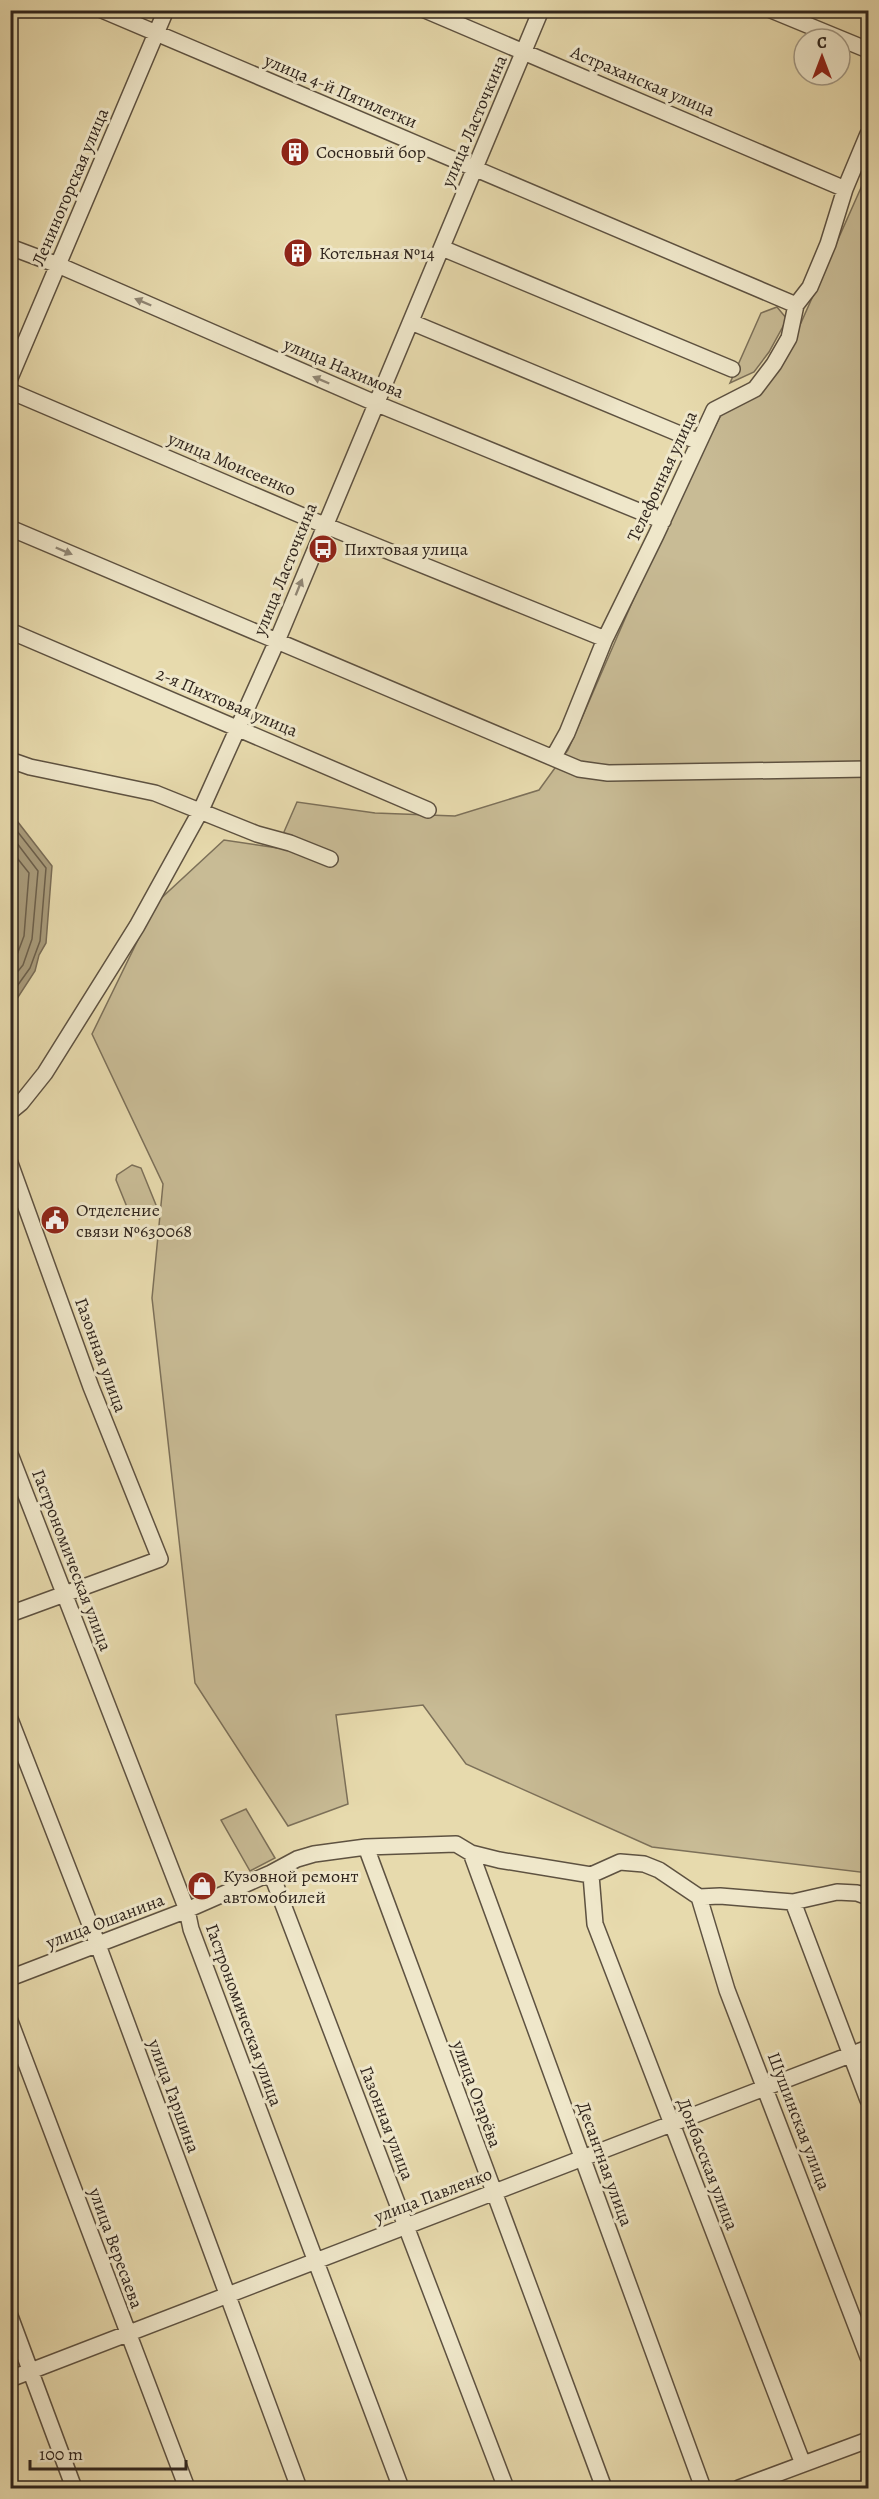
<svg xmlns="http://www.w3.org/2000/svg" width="879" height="2499" font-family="Alegreya,serif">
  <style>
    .green { fill: #c8bb95; stroke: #7c7059; stroke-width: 1.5 }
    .water { fill: #a99c7c; stroke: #796c56; stroke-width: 1.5 }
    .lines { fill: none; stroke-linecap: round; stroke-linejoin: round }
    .shore { stroke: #6c604c; stroke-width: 1.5 }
    .minor-casing { stroke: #5e5241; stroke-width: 18 }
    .minor { stroke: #efe7ca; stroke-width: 15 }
    .oneway { fill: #908674 }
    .labels { text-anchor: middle; stroke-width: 6; stroke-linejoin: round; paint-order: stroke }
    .street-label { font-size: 18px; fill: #30251d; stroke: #efe7ca }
    .poi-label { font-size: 18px; fill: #30251d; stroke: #efe7ca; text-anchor: start }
  </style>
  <rect width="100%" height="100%" fill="#e7daad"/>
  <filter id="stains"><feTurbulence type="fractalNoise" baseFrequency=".00333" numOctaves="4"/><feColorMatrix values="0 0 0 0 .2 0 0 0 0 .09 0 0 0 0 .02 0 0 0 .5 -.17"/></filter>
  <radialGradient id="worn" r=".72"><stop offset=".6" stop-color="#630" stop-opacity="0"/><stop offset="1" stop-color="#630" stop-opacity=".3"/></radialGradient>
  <path class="green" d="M868,172V1873L652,1847L466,1764L423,1705L336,1715L348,1804L288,1826L195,1683L152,1298L163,1184L92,1034L156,903L224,840L277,848L297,802L375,813L455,816L539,790L568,750L664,529L721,415L784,361Z
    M777,307L787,319L769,352L754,372L730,383L761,313Z
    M132,1165L141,1168L156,1205L152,1213L139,1219L129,1212L116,1180L117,1175Z
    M246,1809L275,1858L250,1871L221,1820Z"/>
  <path class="water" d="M11,816L14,817L52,866L46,943L39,955L35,971L11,1008Z"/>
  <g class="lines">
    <path class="shore" d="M10,822L46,868L40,941L30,968L10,996
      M10,834L38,871L32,939L23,965L10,981
      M10,849L29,873L24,936L15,960L10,965"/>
    <g class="minor-casing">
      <path id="minor" d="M102,10L796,305
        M425,10L845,189
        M771,10L868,50
        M10,247L58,265L375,403L663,521
        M442,248L732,369
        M411,322L699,442
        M10,378L166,10
        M10,391L324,525L605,639
        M10,528L579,769L608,773L868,769
        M10,631L428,810
        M553,758L567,733L605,639L656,535L714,410L755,389L774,364L789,338L796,305L810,287L828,244L845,189L868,134
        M10,760L30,767L155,793L257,834L290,843L330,859
        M10,1112L21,1103L45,1073L137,926L201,810L277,641L541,10
        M10,1163L91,1387L160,1559L10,1614
        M10,1454L187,1910L191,1929L401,2488
        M10,1719L98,1945L299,2488
        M366,1847L604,2488
        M471,1853L703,2488
        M271,1873L506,2488
        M591,1875L595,1924L803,2464
        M699,1897L727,1990L868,2357
        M793,1902L868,2100
        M10,1978L187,1910L271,1873L297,1859L314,1854L366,1847L456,1844L471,1853L499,1860L591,1875L620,1862L644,1864L659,1870L699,1897L720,1896L793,1902L837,1892L857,1893L868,1897
        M10,2021L187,2488
        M10,2316L74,2488
        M10,2379L868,2048
        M739,2488L868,2440"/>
    </g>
    <use href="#minor" class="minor"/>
  </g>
  <defs><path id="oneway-solid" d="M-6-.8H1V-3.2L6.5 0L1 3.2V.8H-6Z" transform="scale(1.5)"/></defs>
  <g class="oneway">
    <use href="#oneway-solid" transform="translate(143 302) rotate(-157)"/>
    <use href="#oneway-solid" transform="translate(321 380) rotate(-157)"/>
    <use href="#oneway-solid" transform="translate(64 551) rotate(23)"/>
    <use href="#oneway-solid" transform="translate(299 587) rotate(-68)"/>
  </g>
  <defs>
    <g id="building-disc" transform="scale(1.5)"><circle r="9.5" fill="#8f2418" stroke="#efe7ca"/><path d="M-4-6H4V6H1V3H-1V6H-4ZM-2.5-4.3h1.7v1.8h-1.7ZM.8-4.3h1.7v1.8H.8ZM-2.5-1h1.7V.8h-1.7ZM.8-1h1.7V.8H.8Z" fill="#fff"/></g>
    <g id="bus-disc" transform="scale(1.5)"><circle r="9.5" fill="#8f2418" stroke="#efe7ca"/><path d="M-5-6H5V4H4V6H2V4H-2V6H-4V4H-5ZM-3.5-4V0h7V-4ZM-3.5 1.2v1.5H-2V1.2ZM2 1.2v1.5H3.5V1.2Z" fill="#fff"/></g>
    <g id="civic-disc" transform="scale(1.5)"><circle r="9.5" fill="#8f2418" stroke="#efe7ca"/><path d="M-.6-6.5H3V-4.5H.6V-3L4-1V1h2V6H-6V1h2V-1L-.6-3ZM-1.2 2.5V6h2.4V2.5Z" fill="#fff"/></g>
    <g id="shop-disc" transform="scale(1.5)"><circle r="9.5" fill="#8f2418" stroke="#efe7ca"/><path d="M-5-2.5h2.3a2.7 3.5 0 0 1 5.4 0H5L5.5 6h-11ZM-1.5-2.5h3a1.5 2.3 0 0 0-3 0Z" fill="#fff"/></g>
  </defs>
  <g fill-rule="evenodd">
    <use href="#building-disc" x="295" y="152"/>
    <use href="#building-disc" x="298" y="253"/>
    <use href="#bus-disc" x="323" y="549"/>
    <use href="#civic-disc" x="55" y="1220"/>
    <use href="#shop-disc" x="202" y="1886"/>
  </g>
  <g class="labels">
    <g class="street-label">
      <text transform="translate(643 81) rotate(23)" y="6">Астраханская улица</text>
      <text transform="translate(341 91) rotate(23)" y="6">улица 4-й Пятилетки</text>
      <text transform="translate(474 121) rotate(-67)" y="6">улица Ласточкина</text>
      <text transform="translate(70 187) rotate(-67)" y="6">Лениногорская улица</text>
      <text transform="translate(344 368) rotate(23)" y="6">улица Нахимова</text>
      <text transform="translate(232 464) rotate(23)" y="6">улица Моисеенко</text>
      <text transform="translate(662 476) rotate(-65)" y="6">Телефонная улица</text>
      <text transform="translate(285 569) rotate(-68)" y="6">улица Ласточкина</text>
      <text transform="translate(227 702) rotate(23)" y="6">2-я Пихтовая улица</text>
      <text transform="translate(101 1355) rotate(70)" y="6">Газонная улица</text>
      <text transform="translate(72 1560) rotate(69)" y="6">Гастрономическая улица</text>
      <text transform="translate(105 1921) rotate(-21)" y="6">улица Ошанина</text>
      <text transform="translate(244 2015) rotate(70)" y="6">Гастрономическая улица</text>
      <text transform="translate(477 2094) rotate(70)" y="6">улица Огарёва</text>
      <text transform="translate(174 2096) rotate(70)" y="6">улица Гаршина</text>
      <text transform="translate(799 2121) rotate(69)" y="6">Шушинская улица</text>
      <text transform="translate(387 2123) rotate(69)" y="6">Газонная улица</text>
      <text transform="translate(605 2164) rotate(70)" y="6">Десантная улица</text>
      <text transform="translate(708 2164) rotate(69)" y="6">Донбасская улица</text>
      <text transform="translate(433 2195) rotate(-21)" y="6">улица Павленко</text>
      <text transform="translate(116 2248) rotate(70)" y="6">улица Вересаева</text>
    </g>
    <g class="poi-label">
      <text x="316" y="158">Сосновый бор</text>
      <text x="319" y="259">Котельная №14</text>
      <text x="344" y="555">Пихтовая улица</text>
      <text x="76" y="1216">Отделение<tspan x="76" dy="21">связи №630068</tspan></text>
      <text x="223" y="1882">Кузовной ремонт<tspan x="223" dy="21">автомобилей</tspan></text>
    </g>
  </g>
  <rect width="879" height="2499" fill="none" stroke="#e7daad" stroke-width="36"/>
  <rect x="12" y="12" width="855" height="2475" fill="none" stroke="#30251d" stroke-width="3"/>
  <rect x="18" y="18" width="843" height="2463" fill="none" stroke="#30251d" stroke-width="1.5"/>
  <g transform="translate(822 57)"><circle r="28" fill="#efe7ca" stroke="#a39985" stroke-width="1.5"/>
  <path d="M0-4.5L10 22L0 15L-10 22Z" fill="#8f2418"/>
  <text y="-9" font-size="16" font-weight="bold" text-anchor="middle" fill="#30251d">С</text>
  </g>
  <path d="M30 2460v9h156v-9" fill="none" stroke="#30251d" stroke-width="3"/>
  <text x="39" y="2460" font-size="18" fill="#30251d" stroke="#efe7ca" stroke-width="4.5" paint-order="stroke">100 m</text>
  <rect width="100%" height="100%" filter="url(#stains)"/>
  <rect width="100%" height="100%" fill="url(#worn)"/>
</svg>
